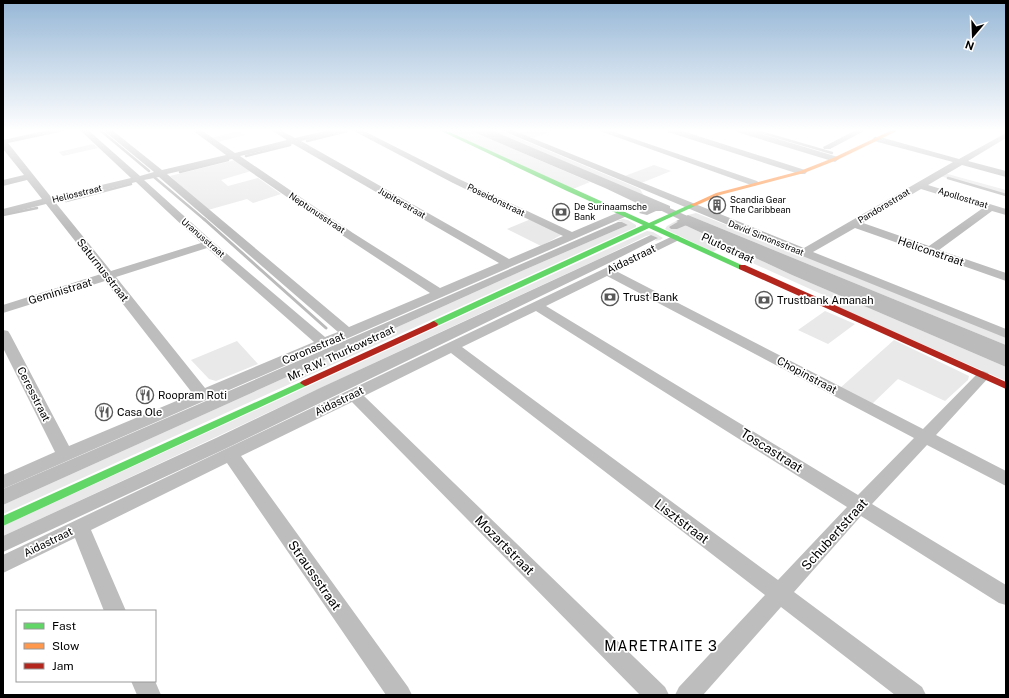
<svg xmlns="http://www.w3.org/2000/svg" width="1009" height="698" font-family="'Public Sans',sans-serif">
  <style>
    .green { fill: #e9e9e9 }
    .water { fill: #bbb }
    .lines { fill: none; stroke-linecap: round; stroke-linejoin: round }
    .stream-far1 { stroke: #bbb; stroke-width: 2.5 }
    .stream { stroke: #bbb; stroke-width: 3 }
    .canal { fill: #bbb; fill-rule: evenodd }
    .street { fill: #bdbdbd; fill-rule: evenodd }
    .fast { fill: #63d668; fill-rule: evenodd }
    .slow { fill: #ff974d; fill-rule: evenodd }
    .jam { fill: #b3261e; fill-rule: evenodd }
    .labels { text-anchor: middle; stroke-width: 3.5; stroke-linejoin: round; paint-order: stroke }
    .far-street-label { font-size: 9px; fill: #000; stroke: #fff }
    .far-poi-label { font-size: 9px; fill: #000; stroke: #fff; text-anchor: start }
    .street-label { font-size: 11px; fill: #000; stroke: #fff }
    .poi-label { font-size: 11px; fill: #000; stroke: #fff; text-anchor: start }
    .near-street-label { font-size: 13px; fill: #000; stroke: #fff }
    .near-neighbourhood-label { font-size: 14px; letter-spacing: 1px; fill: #000; stroke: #fff }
  </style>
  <rect width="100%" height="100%" fill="#fff"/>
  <path class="green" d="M444,130H469L590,182L573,189Z
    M490,130H499L640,189L644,196Z
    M529,130H557L531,138L519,133Z
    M238,131L245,135L218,142L211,138Z
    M93,144L98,148L63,156L59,152Z
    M235,160L251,171L221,180L228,186L258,178L281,194L253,203L247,199L208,210L170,176Z
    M654,165L671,171L639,184L622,177Z
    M944,173L1006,190V195L940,176Z
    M696,213L1006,336V345L688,215Z
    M531,219L560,233L561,235L541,246L507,229Z
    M623,219L628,220L636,225V227L3,514V505L524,270L628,225L622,222L616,221Z
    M676,221L792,275L1006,367V381L835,306L839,302L719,248L713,252L665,229L667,226Z
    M647,231L653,232L663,238L660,240L655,241L657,238L651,235L646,236L601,258C401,349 203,444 3,536V526Z
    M825,311L855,324L828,344L798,330Z
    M894,340L969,376L968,380L945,401L898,379L872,404L840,388Z
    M237,341L258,364L216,381L209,379L191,360Z"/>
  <path class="water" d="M469,130H491L670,206V209L665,211H656L647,215L639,213L645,207L605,188Z
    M688,215L1006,345V367L792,275L676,221Z
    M618,222H622L628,225L524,270L3,505V489Z
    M651,235L658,238L609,263L225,449L3,552V536L216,438L320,388Z"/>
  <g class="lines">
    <path class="stream-far1" d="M100,130L149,171
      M753,130L832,153
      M307,141L347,131
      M246,156L290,145
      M180,172L228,160
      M154,177L205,220
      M948,178L1006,195
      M66,201L131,184
      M3,215L37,208"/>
    <path class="stream" d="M204,219L326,328"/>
    <path class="canal" d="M652,200L692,218L702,224L697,227L689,224L677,229H671L669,227L681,220L649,205L648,203Z"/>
    <path class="street" d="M49,130H64L60,132L8,143L51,197L131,178L80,130H88L140,176L154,172L103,130H112L162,170L226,155L192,130H201L235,153L287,140L271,130H280L295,138L329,130H342L341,132L301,141L509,259L563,236L453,183L352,130H362L459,179L572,232L619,212L623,211L628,214L627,216L3,489V475L55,452L3,348V330L8,331L10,334L69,446L193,394L105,281L3,313V305L101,274L46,204L3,215V209L42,199L27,180L3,186V180L24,175L3,149V140ZM293,144L499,263L440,288L353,233L240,156ZM232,159L345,237L430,293L349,327L167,174ZM159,177L338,332L325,337L213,242L144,180ZM136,182L201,243L111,271L55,202ZM207,248L314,342L205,388L116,277Z
      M501,130H512L804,248L953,162L874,141L873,139L874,137H880L959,159L1006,133V138L968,161L1006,171V177L962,165L928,185L1006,209V215L992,211L939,250L1006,273V281L855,228L813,252L1006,329V338L800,255ZM921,189L983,208L929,246L863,223Z
      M597,130H608L757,181L759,183L754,186L751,185Z
      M667,130H679L805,170L807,172L805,174H799L668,132Z
      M736,130H748L838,157L839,159L835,162L832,161L737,132Z
      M856,130H866L830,149H824L823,147Z
      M675,235L679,236L680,238L679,240L616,271L923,429L978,373L983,371L988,373L990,376L936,435L1006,471V486L927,445L872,504L1006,585V605L999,603L861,516L794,592L922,687L926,695H895L781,607L703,695H675L679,687L765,595L451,353L364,396L665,687L669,695H640L352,402L241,456L408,687L412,695H386L227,463L91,530L126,611H104L75,538L3,573V555ZM607,276L914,438L858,495L546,306ZM536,311L847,507L778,580L462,347Z
      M131,681H155L161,695H137Z"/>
    <path class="fast" d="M439,130H445L649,223L691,204H695V206L654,225L746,267L745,269H739L649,228L437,326H431L430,324L431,322L643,225L567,191Z
      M305,380L310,383L308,385L3,526V516Z"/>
    <path class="slow" d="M892,130H899L837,160L804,173L720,195L695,206L690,205L716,193L800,171L833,158Z"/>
    <path class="jam" d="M739,265H745L1006,382V389L739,269Z
      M434,321L438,324L437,326L308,385L305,386L300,383L302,381Z"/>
  </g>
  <linearGradient id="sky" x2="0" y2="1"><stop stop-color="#96b7d6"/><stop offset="0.57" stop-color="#fff"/><stop offset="1" stop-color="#fff" stop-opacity="0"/></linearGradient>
  <rect width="1009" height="228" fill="url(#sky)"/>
  <defs>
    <g id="building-ring" transform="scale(0.9)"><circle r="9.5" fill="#fff" stroke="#595959" stroke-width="1.5"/><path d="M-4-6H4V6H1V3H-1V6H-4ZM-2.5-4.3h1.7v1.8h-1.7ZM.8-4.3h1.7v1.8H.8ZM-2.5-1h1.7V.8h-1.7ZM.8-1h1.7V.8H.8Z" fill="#595959"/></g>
    <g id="bank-ring" transform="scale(0.9)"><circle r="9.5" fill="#fff" stroke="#595959" stroke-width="1.5"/><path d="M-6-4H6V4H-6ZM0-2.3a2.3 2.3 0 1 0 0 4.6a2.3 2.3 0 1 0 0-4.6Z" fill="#595959"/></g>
    <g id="restaurant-ring" transform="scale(0.9)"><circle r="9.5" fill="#fff" stroke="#595959" stroke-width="1.5"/><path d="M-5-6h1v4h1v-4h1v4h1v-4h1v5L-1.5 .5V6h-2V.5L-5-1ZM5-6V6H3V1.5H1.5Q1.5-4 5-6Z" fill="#595959"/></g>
  </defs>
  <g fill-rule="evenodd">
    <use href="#building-ring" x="717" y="205"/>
    <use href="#bank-ring" x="561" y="212"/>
    <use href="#bank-ring" x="610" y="297"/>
    <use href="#bank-ring" x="764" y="300"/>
    <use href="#restaurant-ring" x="145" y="395"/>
    <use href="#restaurant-ring" x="104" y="412"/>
  </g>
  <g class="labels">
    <g class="far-street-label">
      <text transform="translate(77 194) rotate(-14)" y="3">Heliosstraat</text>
      <text transform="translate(963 198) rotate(17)" y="3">Apollostraat</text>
      <text transform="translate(496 200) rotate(26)" y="3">Poseidonstraat</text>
      <text transform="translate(402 203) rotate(30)" y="3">Jupiterstraat</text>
      <text transform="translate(884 206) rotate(-31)" y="3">Pandorastraat</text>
      <text transform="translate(317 213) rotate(34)" y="3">Neptunusstraat</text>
      <text transform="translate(203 238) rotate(41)" y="3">Uranusstraat</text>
      <text transform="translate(766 238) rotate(22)" y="3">David Simonsstraat</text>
    </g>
    <g class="far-poi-label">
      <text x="730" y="203">Scandia Gear<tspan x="730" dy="10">The Caribbean</tspan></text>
      <text x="574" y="210">De Surinaamsche<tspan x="574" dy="10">Bank</tspan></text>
    </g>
    <g class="street-label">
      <text transform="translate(728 248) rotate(25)" y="4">Plutostraat</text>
      <text transform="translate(931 251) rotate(19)" y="4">Heliconstraat</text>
      <text transform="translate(631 259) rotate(-26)" y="4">Aidastraat</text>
      <text transform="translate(103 270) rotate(52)" y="4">Saturnusstraat</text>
      <text transform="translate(60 291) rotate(-17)" y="4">Geministraat</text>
      <text transform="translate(313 348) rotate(-23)" y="4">Coronastraat</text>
      <text transform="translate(341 353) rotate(-25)" y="4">Mr. R.W. Thurkowstraat</text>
      <text transform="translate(807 375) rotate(28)" y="4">Chopinstraat</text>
      <text transform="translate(34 394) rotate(63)" y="4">Ceresstraat</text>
      <text transform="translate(339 401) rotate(-26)" y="4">Aidastraat</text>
      <text transform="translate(48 542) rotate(-26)" y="4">Aidastraat</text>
    </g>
    <g class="poi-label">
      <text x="623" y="301">Trust Bank</text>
      <text x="777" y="304">Trustbank Amanah</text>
      <text x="158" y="399">Roopram Roti</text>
      <text x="117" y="416">Casa Ole</text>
    </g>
    <g class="near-street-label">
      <text transform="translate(772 450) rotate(32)" y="5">Toscastraat</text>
      <text transform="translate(682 521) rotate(37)" y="5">Lisztstraat</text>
      <text transform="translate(834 534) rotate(-48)" y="5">Schubertstraat</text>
      <text transform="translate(505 545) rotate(45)" y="5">Mozartstraat</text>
      <text transform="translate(315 575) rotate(55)" y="5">Straussstraat</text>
    </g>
    <g class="near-neighbourhood-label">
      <text x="661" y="651">MARETRAITE 3</text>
    </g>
  </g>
  <rect width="1009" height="698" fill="none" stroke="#000000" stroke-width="8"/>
  <rect x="16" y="610" width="140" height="72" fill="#ffffff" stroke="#999999"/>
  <rect x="24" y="623" width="20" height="6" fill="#63d668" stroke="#999999"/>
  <text x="52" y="630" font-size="12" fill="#000000">Fast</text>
  <rect x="24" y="643" width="20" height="6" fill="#ff974d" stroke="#999999"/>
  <text x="52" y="650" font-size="12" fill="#000000">Slow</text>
  <rect x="24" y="663" width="20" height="6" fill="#b3261e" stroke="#999999"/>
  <text x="52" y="670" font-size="12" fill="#000000">Jam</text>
  <g transform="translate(973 36) rotate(199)" stroke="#ffffff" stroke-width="3" paint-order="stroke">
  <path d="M0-3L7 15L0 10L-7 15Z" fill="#000000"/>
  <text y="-6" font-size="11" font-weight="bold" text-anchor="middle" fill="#000000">N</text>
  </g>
</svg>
